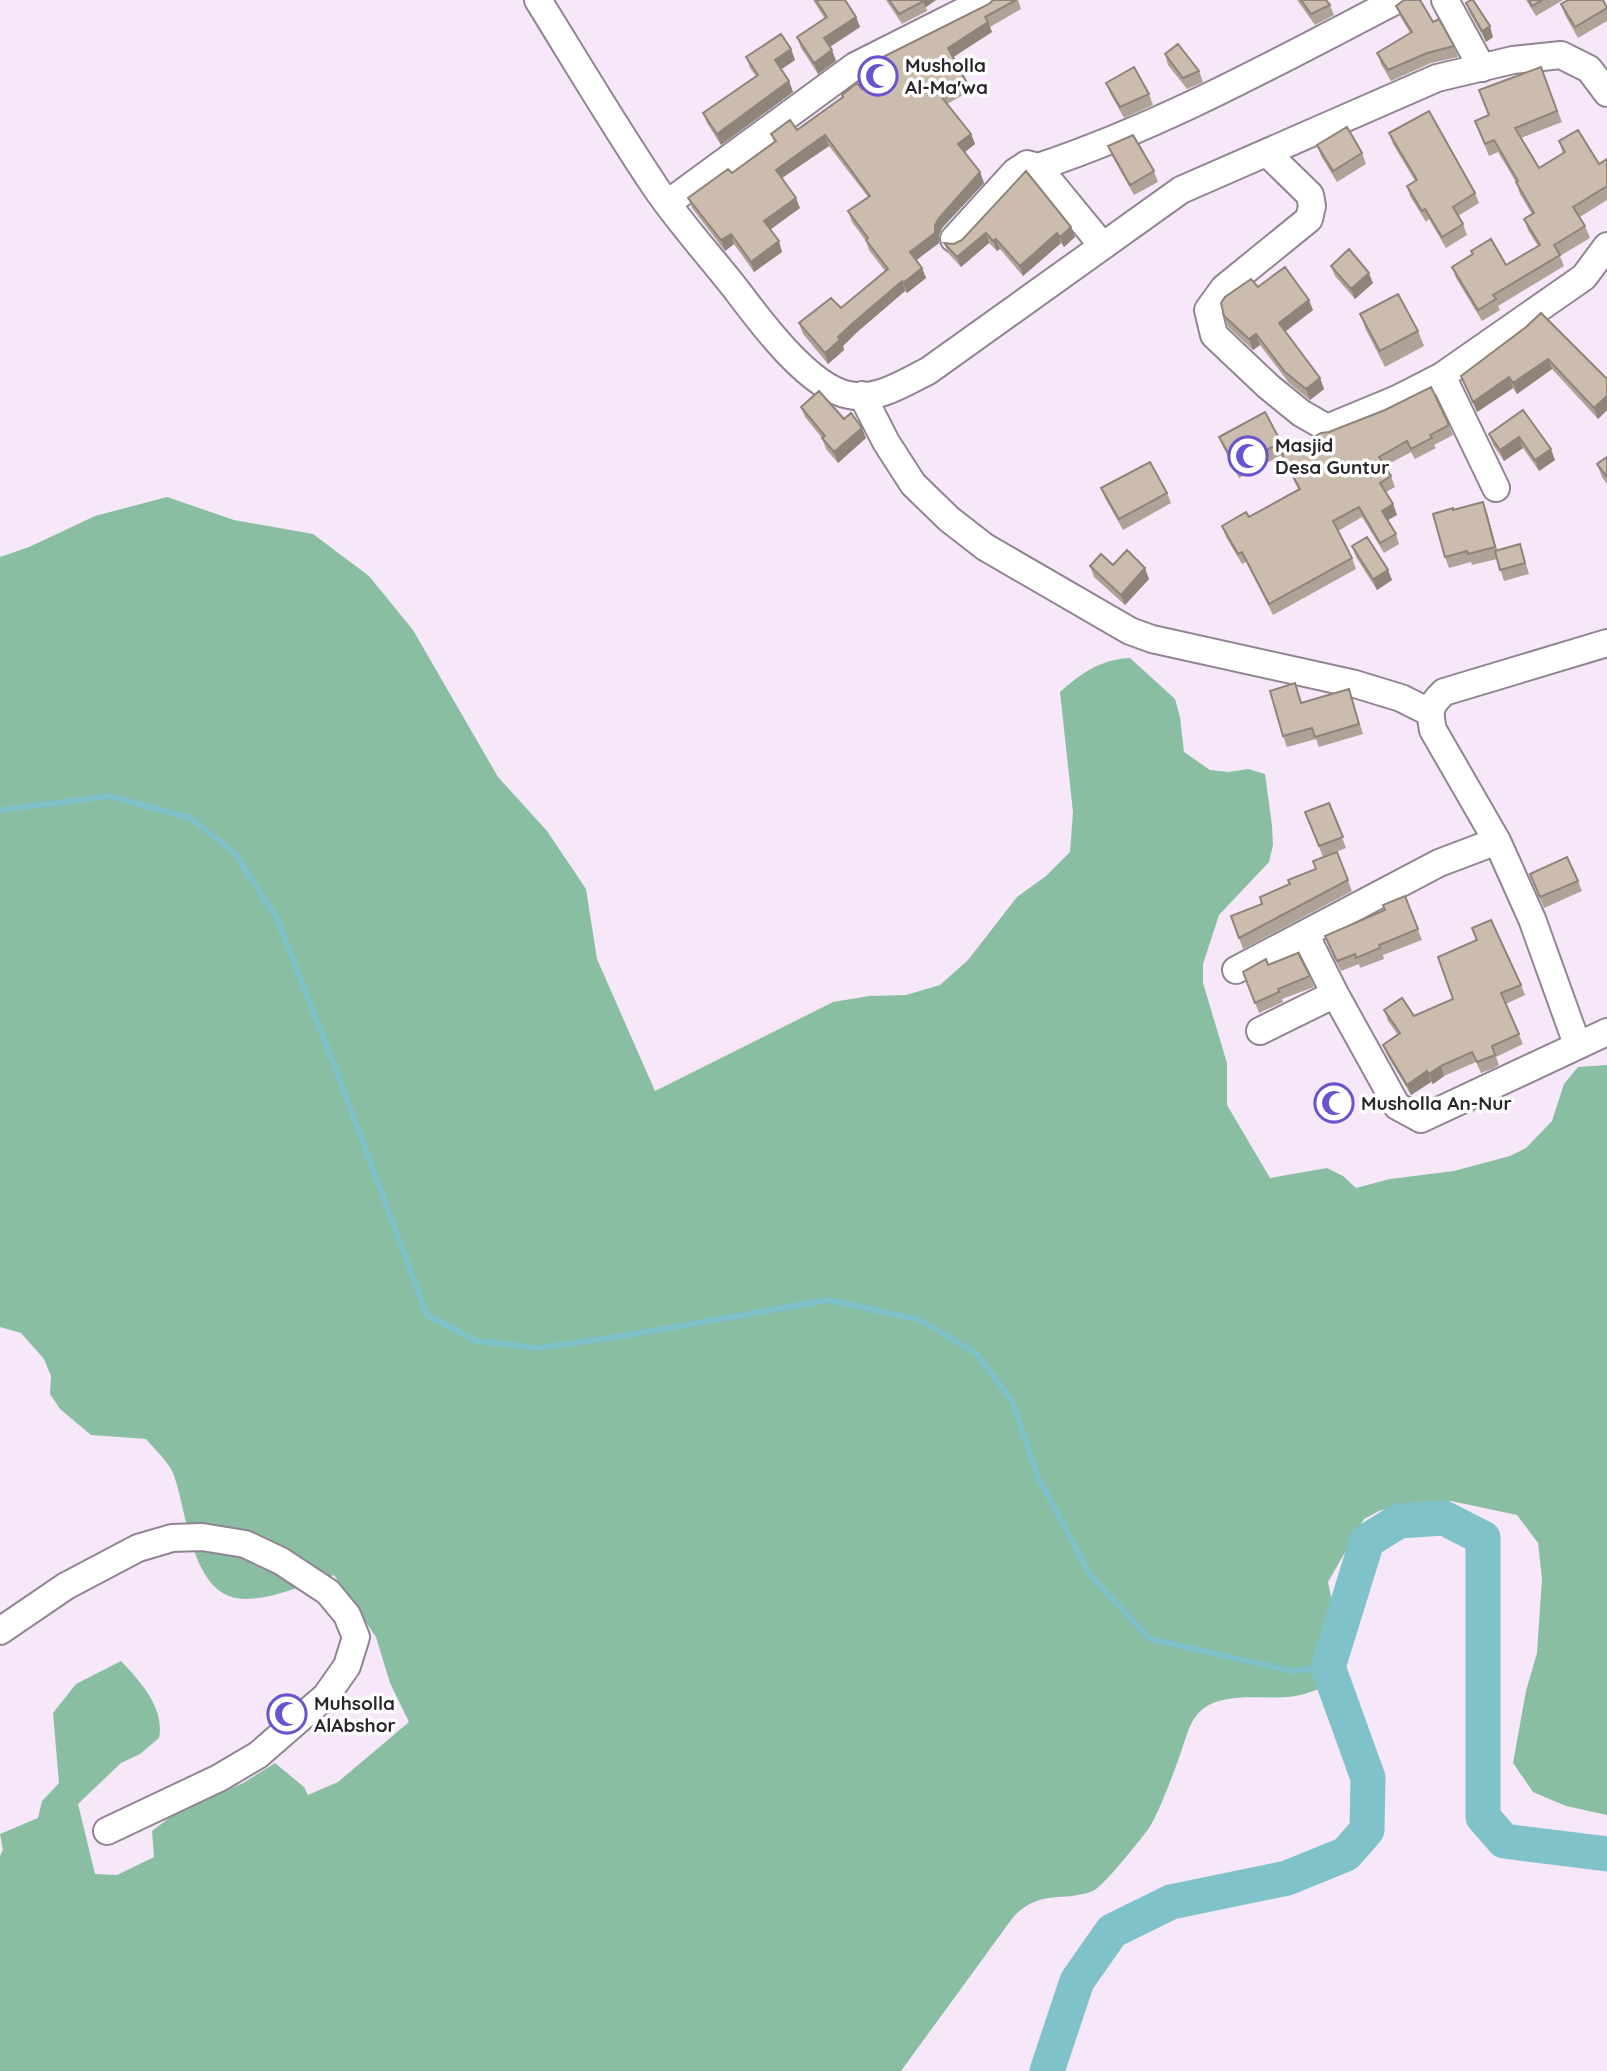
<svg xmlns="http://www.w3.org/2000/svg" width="1607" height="2071" font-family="Quicksand,sans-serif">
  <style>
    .forest { fill: #89bea2 }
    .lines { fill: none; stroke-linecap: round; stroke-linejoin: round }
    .stream { stroke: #7fc2c9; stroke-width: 6 }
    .river { stroke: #7fc2c9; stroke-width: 35 }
    .minor-casing { stroke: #918493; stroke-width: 30 }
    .minor { stroke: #fff; stroke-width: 26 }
    .wall { fill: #afa296 }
    .shaded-wall { fill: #8f847a }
    .building { fill: #ccbcae; stroke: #8f847a; stroke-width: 2 }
    .labels { text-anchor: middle; stroke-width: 7; stroke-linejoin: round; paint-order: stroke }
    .poi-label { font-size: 19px; font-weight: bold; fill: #2b262c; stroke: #fff; text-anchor: start }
  </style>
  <rect width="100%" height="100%" fill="#f6e8f9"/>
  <path class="forest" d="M167,497L234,520L313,534L369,576L413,630L498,777L547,831L586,889L597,959L655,1091L833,1002L869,996L906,995L940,985L968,960L1017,897L1046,876L1070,852L1073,812L1060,692C1081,673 1102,659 1130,658L1175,699L1180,717L1184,752L1210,770L1229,772L1248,769L1265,774L1272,826L1273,845L1269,862L1219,915L1203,964V983L1227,1063V1105L1270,1178L1327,1168L1343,1176L1356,1188L1390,1179L1454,1171L1510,1156L1526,1148L1552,1121L1564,1084L1578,1067L1607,1065V1815L1566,1806L1533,1792L1513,1763L1526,1691L1537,1653L1542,1579L1538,1543L1517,1515L1451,1501L1395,1506L1379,1511L1364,1519L1328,1582L1347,1675C1329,1685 1309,1695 1288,1697C1264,1699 1231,1693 1209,1705C1191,1715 1188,1732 1182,1749C1176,1767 1159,1813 1149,1828C1142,1838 1102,1888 1093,1891C1061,1903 1043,1888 1014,1916L901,2071H0V1856L3,1850L0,1834L38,1818L42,1801L59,1783L53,1713L76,1684L121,1661C140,1681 165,1708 159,1738L140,1754L121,1763L78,1804L95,1874L117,1875L154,1857L152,1831L177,1812L243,1783L275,1763L304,1787L308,1795L338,1782L409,1722L390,1683L376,1637L334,1575C306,1584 274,1599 245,1599C190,1599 188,1511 173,1473C168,1461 154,1449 146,1439L91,1435L60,1409L50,1394L51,1376L44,1359L21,1333L0,1327V557L29,547L95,516Z"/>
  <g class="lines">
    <path class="stream" d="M0,810L110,796L190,818L234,852L276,917L332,1059L427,1315L476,1341L538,1348L622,1336L829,1300L920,1320L977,1354L1012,1401L1038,1477L1090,1575L1150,1639L1292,1671L1328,1667"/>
    <path class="river" d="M1047,2071L1077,1981L1112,1931L1171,1902L1287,1878L1346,1854L1367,1830L1368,1778L1328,1667L1367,1541L1399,1521L1444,1518L1483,1538V1817L1504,1841L1607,1854"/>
    <g class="minor-casing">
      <path id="minor" d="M538,0C577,63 615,127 656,188C680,223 709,255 735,288C759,320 809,388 849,395C877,401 904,383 928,371L1181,190L1437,78L1513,60L1561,55L1589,69L1607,93
        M1445,0L1482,68
        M1267,153L1310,195L1312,206L1309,219L1224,288L1208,310L1214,335L1269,387L1301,413L1327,428L1397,399L1442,376L1584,277L1607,246
        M1038,167C1164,125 1279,61 1397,0
        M668,203L855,66L986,0
        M954,239L1015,172L1027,164L1038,167L1102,245
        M1442,376L1496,488
        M862,395L886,442L913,484L949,519L985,547L1130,631L1152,639L1355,684L1401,698L1429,712
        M1497,841L1433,730C1429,711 1429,706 1444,692L1607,643
        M1305,934L1335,994
        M1236,970L1439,863L1497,841L1532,919L1577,1044
        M1260,1031L1335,994L1397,1106L1421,1119L1607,1032
        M0,1631L66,1586L138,1548L172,1538L202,1537L245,1544L281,1561L328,1592L347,1615L356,1637L347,1666L326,1696L258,1755L219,1778L107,1831"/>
    </g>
    <use href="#minor" class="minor"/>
  </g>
  <path class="wall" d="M813,0H845L856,17L860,27L830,47L836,61L818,74L801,48L797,37L825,19Z
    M886,0H936L926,7L927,11L902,24Z
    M993,0H1018L1021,9L990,27L992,32L953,57L966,81L970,91L947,104L971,134L975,144L965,152L980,172L984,183L942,228L939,235V243L916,260L922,268L926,278L907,293L905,291L856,333L843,346L844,350L828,364L803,334L799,323L841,308L885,271L869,250L866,241L852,222L848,211L868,197L829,146L782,178L800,208L770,230L782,252L754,272L734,244L725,251L692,208L688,198L732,173L774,142L771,134L797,130L843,98L842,95L862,89L888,69L883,57L989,4Z
    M1297,0H1326L1330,5L1334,15L1315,25Z
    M1526,0H1563L1536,16Z
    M1466,3L1493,37L1486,42L1470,13Z
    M1561,4L1607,7V21L1578,38L1565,15Z
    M1396,6L1433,22L1454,46L1458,57L1431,63L1391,81L1381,64L1377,53L1410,33L1400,16Z
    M791,49L795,60L781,69L789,81L793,92L721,145L707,123L703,113L756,76L750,68L746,57Z
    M1165,54L1199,71L1203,82L1187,89L1168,65Z
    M1541,67L1562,122L1521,138L1539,168L1563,154L1559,141L1599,164L1607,159V200L1580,217L1585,226L1590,238L1560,256L1564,266L1498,306L1500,310L1482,321L1456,278L1452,267L1472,255L1471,251L1506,265L1538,246L1528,230L1524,219L1532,214L1520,194L1516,182L1498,152L1489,156L1475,121L1489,115Z
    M1106,83L1149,94L1153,105L1124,118L1110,93Z
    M1389,133L1475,193L1479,203L1458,216L1463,224L1467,235L1446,248L1429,219L1426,222L1410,196L1407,186L1415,181L1393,144Z
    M1317,145L1362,153L1366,164L1337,182L1321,156Z
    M1108,146L1154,171L1158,182L1134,195L1112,156Z
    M1026,171L1075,237L1064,247L1061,243L1023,276L1000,249L997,251L989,243L961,267L948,253L944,243L954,244L962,240Z
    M1331,266L1373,283L1355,299L1335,276Z
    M1258,287L1313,310L1285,332L1320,378L1324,389L1310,400L1289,383L1260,345L1253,350L1228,327L1224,316Z
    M1360,314L1418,331L1424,346L1385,367L1366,330Z
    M1526,327L1607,379V410L1598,419L1552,369L1517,394L1513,388L1477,412L1461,376Z
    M801,407L844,419L866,438L838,463L826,449L822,438L805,417Z
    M1523,410L1555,460L1539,471L1523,448L1504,461L1493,445L1489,434Z
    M1449,425L1453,435L1434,445L1436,448L1415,459L1411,452L1385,466L1391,476L1395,487L1386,492L1393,504L1397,515L1388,520L1396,534L1399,544L1384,553L1362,517L1338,531L1352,558L1356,569L1273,615L1246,562L1242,564L1226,537L1222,526L1249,517L1298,489L1286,465L1282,455Z
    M1219,437L1281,442L1285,453L1239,478L1223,447Z
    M1607,457V484L1602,477L1597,464Z
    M1101,488L1167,493L1171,503L1123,530L1105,498Z
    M1487,513L1497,550L1520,544L1529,574L1504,581L1497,559L1472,565L1471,562L1449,568L1445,557Z
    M1352,546L1388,570L1392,580L1377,590L1356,557Z
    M1090,566L1149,579L1125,605L1094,577Z
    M1349,689L1363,734L1319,747L1316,739L1287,747L1283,736L1301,703Z
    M1329,803L1346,848L1323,857L1305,812Z
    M1337,852L1352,891L1243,949L1231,916L1262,904L1290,884L1316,869Z
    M1530,874L1578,881L1582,891L1544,908Z
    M1405,896L1422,940L1383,955L1384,959L1360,968L1359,964L1341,971L1329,947L1325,936L1385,910Z
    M1472,928L1521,985L1525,995L1506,1004L1523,1044L1496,1057L1499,1065L1494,1068L1481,1073L1476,1062L1444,1076L1433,1084L1431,1082L1411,1095L1387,1055L1383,1045L1398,1035L1388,1021L1384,1010L1414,1016L1453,1000L1476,940Z
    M1268,965L1310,976L1314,987L1282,999L1283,1002L1259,1013L1243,972Z"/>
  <path class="shaded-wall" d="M922,0H936L926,7Z
    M856,17L860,27L828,48L824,38Z
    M988,22L992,32L952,58L948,48Z
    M1490,26L1493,37L1486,42L1482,31Z
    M791,49L795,60L779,71L775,60Z
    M832,50L836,61L818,74L814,63Z
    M789,81L793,92L721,145L717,134Z
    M971,134L975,144L962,154L958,144Z
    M825,135L829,146L779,180L776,170Z
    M980,172L984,183L942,228L939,235V243L914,262L910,252L935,225L939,218Z
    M796,198L800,208L768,231L764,221Z
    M1071,227L1075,237L1064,247L1060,237Z
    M986,233L989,243L961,267L957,257Z
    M1057,233L1061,243L1023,276L1020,266Z
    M731,234L734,244L725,251L721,240Z
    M996,239L1000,249L997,251L993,241Z
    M779,241L782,252L754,272L751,262Z
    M922,268L926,278L907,293L903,283Z
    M1369,273L1373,283L1355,299L1351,289Z
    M902,281L905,291L856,333L843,346L844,350L828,364L825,353L838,337L853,323Z
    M1309,300L1313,310L1283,333L1279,323Z
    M1256,334L1260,345L1253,350L1249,339Z
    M1548,359L1552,369L1517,394L1513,383Z
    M1509,377L1513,388L1477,412L1473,402Z
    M1320,378L1324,389L1310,400L1306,389Z
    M1607,396V410L1598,419L1594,408Z
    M862,428L866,438L838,463L834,452Z
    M1519,437L1523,448L1504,461L1500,450Z
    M1551,449L1555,460L1539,471L1535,460Z
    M1483,502L1487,513L1499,558L1495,547Z
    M1393,504L1397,515L1386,521L1382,511Z
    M1145,568L1149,579L1125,605L1121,595Z
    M1388,570L1392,580L1377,590L1373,579Z
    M1441,1066L1444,1076L1433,1084L1429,1074Z
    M1427,1071L1431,1082L1411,1095L1407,1085Z"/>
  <path class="building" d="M816,0H845L856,17L824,38L832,50L814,63L797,37L827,17Z
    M889,0H923L924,1L899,14Z
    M993,0H1016L985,17L988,22L948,48L966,81L940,95L971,134L958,144L980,172L939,218L935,225V233L910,252L922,268L903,283L902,281L853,323L838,337L840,340L825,353L799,323L831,298L841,308L888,269L866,240L868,238L848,211L870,196L825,135L776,170L796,198L764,221L779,241L751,262L731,234L721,240L688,198L728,169L732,173L776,141L771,134L790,120L797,130L843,97L842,95L857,83L862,89L889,68L883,57L989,4Z
    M1301,0H1326L1330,5L1311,14Z
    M1404,0H1420L1433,22L1439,19L1454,46L1427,53L1388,70L1377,53L1412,32L1396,6Z
    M1471,0H1473L1490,26L1482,31L1466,3Z
    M1529,0H1542L1532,6Z
    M1568,0H1603L1607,8L1575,27L1561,4Z
    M781,34L791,49L775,60L789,81L717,134L703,113L758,75L746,57Z
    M1178,44L1199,71L1183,78L1165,54Z
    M1134,67L1149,94L1120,107L1106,83Z
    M1541,67L1557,111L1515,128L1539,168L1565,152L1559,141L1578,130L1599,164L1607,159V186L1573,207L1585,226L1554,245L1560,255L1493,295L1496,299L1478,310L1452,267L1473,254L1471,251L1491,239L1506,265L1540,245L1524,219L1534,213L1516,182L1518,181L1494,140L1485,144L1475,121L1489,115L1479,90Z
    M1429,111L1475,193L1453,207L1463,224L1442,237L1425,209L1422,211L1407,186L1417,180L1389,133Z
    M1347,127L1362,153L1333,171L1317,145Z
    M1133,135L1154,171L1130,185L1108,146Z
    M1026,171L1071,227L1060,237L1057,233L1020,266L996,239L993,241L986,233L957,257L944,243L954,244L962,240Z
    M1349,249L1369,273L1351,289L1331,266Z
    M1285,267L1309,300L1279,323L1320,378L1306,389L1285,372L1256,334L1249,339L1224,316L1221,303L1225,297L1251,279L1258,287Z
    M1398,294L1418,331L1380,351L1360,314Z
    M1541,313L1607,379V396L1594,408L1548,359L1513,383L1509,377L1473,402L1461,376L1526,327Z
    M1431,387L1449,425L1430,435L1432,438L1411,449L1407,441L1379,457L1391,476L1380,483L1393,504L1382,511L1396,534L1380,543L1359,507L1333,521L1352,558L1269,604L1242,552L1238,554L1222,526L1246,512L1249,517L1300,489L1282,455L1321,433L1329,432L1385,410Z
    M819,391L844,419L851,413L862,428L834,452L822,438L825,436L801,407Z
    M1523,410L1551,449L1535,460L1519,437L1500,450L1489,434Z
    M1265,412L1281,442L1236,467L1219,437Z
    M1607,457V477L1597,464Z
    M1150,462L1167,493L1119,519L1101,488Z
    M1483,502L1495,547L1468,554L1467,551L1445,557L1433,514L1453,508V510Z
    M1367,537L1388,570L1373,579L1352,546Z
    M1520,544L1525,563L1500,570L1495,551Z
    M1127,550L1145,568L1121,595L1090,566L1101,554L1113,565Z
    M1295,683L1301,703L1349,689L1359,724L1315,737L1312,728L1283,736L1270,691Z
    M1329,803L1343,837L1319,846L1305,812Z
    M1337,852L1348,880L1239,938L1231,916L1262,904L1260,897L1290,884L1288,880L1316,869L1313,861Z
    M1567,857L1578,881L1540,897L1530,874Z
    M1405,896L1418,929L1379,945L1380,948L1356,958L1355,954L1337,961L1325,936L1385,910L1383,905Z
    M1491,920L1521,985L1501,993L1519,1034L1492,1046L1495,1055L1490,1057L1477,1062L1472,1052L1441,1066L1429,1074L1427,1071L1407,1085L1383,1045L1400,1033L1384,1010L1402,998L1414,1016L1453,999L1438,957L1477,940L1472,928Z
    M1298,953L1310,976L1278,989L1279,992L1255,1003L1243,972L1266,959L1268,965Z"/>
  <defs>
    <g id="mosque-ring" transform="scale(2.0125)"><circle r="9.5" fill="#fff" stroke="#6954ce" stroke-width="1.5"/><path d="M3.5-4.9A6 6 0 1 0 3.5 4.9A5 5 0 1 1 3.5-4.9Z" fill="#6954ce"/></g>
  </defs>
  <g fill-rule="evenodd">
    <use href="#mosque-ring" x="878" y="76"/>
    <use href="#mosque-ring" x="1248" y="456"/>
    <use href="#mosque-ring" x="1334" y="1103"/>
    <use href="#mosque-ring" x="287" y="1714"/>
  </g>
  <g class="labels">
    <g class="poi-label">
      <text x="905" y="72">Musholla<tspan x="905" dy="22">Al-Ma'wa</tspan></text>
      <text x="1275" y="452">Masjid<tspan x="1275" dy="22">Desa Guntur</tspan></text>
      <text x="1361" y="1110">Musholla An-Nur</text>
      <text x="314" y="1710">Muhsolla<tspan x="314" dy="22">AlAbshor</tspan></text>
    </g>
  </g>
</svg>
